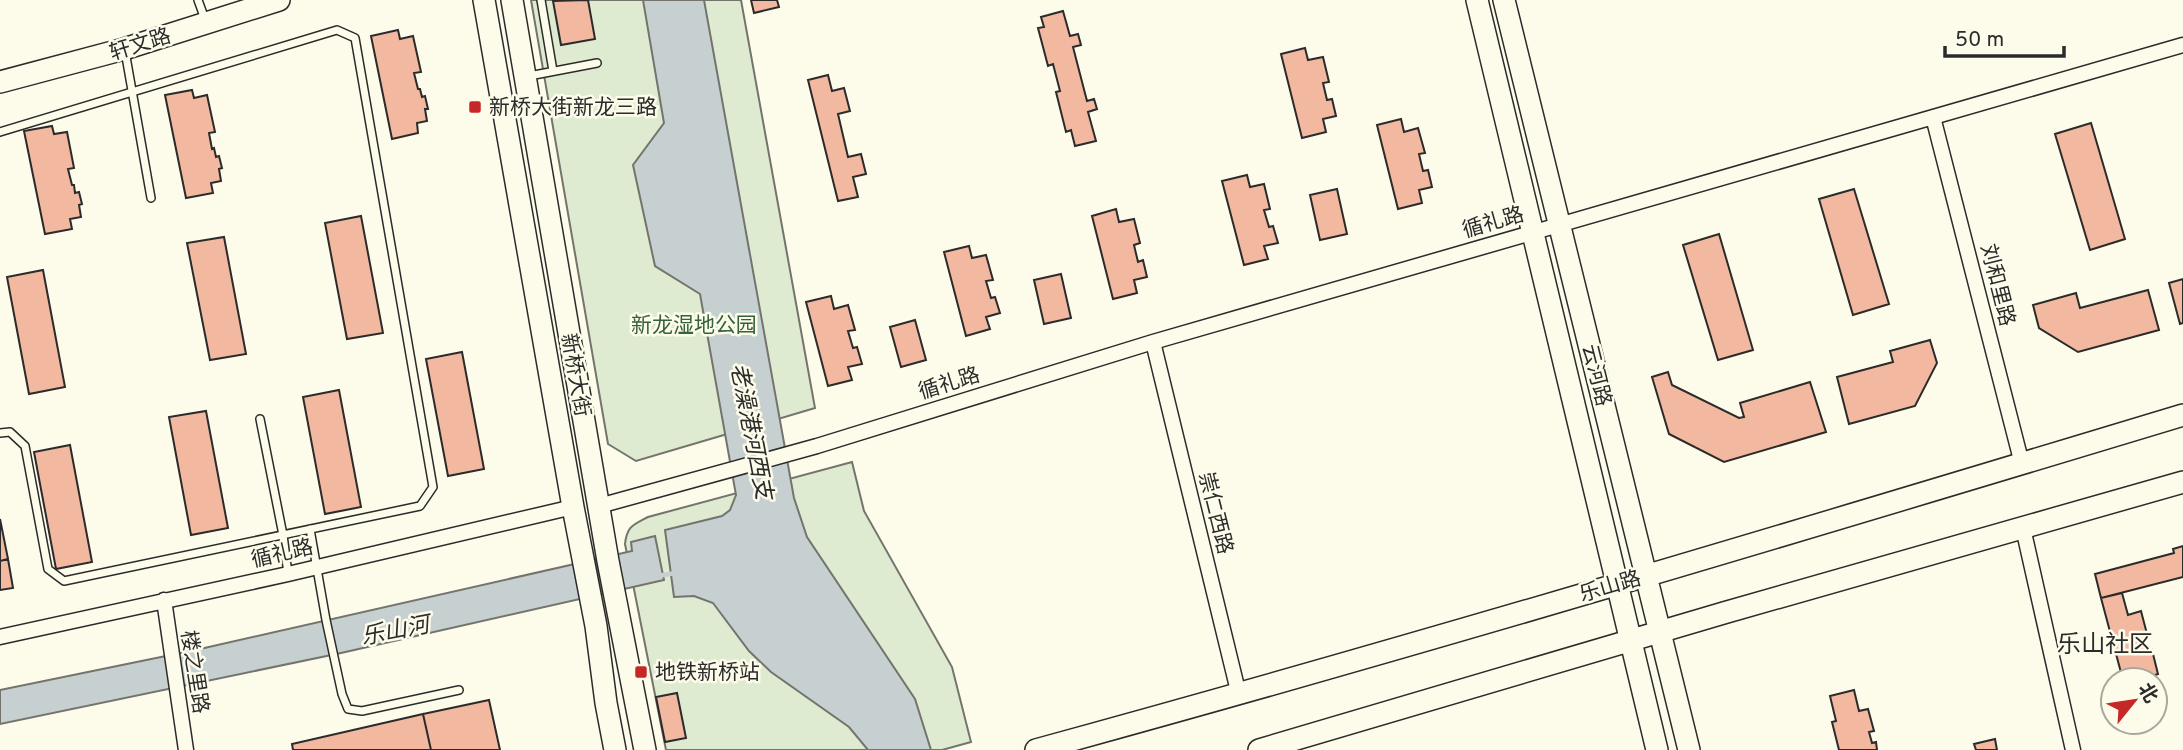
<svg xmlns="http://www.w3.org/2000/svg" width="2183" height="750" font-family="Overpass,'Noto Sans SC',sans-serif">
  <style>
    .green { fill: #deebd1; stroke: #74746e; stroke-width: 2 }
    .water { fill: #c7d0d0; stroke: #74746e; stroke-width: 2 }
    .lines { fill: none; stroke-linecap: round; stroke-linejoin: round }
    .stream { stroke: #c7d0d0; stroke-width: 4.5 }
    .building { fill: #f2b8a0; stroke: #2b2b2b; stroke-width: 2 }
    .lane-casing { stroke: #2b2b2b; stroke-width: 10 }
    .street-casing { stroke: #2b2b2b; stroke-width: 17 }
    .secondary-casing { stroke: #2b2b2b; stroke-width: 24 }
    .lane { stroke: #fdfbea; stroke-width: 7 }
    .street { stroke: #fdfbea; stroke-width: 14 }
    .secondary { stroke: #fdfbea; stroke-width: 21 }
    .poi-dot { fill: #c62828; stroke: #fdfbea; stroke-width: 2.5 }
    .labels { text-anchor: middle; stroke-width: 5; stroke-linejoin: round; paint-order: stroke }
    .street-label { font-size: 21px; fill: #2b2b2b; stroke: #fdfbea }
    .poi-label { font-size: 21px; fill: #2b2b2b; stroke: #fdfbea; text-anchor: start }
    .park-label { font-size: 21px; fill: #34623c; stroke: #fdfbea }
    .water-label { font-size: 23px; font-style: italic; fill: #2b2b2b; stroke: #fdfbea }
    .quarter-label { font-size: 24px; fill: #2b2b2b; stroke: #fdfbea }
  </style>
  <rect width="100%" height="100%" fill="#fdfbea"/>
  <path class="green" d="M531,0H741L815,408L636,461L608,444Z
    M852,462L864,511L952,667L971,742L942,750H666L625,544C627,526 633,525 648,517Z"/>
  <path class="water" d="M643,0H704L794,498L807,537L915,699L931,750H868L849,727L771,672L749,651L713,603L694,596L674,597L665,530L722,516L730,510L736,495L700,294L655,266L633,165L664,123Z
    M655,536L664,580L341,653L0,724V690L200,649L632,551L631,542Z"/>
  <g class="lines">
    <path class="stream" d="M657,576L676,573"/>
  </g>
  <path class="building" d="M588,0L595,39L561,45L553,1Z
    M751,0H777L779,7L754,13Z
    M1063,11L1070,36L1078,34L1081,45L1073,47L1087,101L1094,99L1097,109L1088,112L1096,141L1075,146L1071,130L1066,132L1056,92L1060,91L1053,64L1048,66L1038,28L1044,27L1041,17Z
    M398,30L400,39L413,36L421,72L414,73L418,89H420L422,97L425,96L428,109H425L427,121L417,123L418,133L392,139L371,36Z
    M1305,48L1308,60L1323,57L1329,82L1323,83L1327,100L1332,99L1336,116L1323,119L1326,132L1302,138L1281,54Z
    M828,75L832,91L844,88L850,111L838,114L848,157L861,154L866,174L853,177L858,197L838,201L808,80Z
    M192,90L194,98L207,95L215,132L209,133L212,149L214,148L216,157L219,156L222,168L219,169L221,181L211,183L213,193L186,198L165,95Z
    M1401,119L1404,132L1418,128L1425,153L1419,154L1423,171L1428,170L1432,187L1419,190L1422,203L1398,209L1377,125Z
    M2091,123L2125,239L2090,250L2055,134Z
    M52,126L54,134L67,132L74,168L68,169L72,185H74L75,193L79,192L82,204L79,205L81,217L70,219L72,229L45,234L24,131Z
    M1247,175L1250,187L1264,184L1270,209L1264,210L1269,227L1273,226L1278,243L1264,246L1268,259L1244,265L1222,181Z
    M1337,189L1347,234L1320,240L1310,195Z
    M1854,189L1889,304L1853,315L1819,199Z
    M1116,209L1119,222L1134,219L1140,243L1134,245L1138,262L1143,260L1147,277L1134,280L1137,293L1113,299L1092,216Z
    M361,216L383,333L347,339L325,223Z
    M1719,234L1753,350L1718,360L1683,245Z
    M224,237L246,354L210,360L187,243Z
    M969,246L972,258L986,255L993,280L986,281L991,298L995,297L1000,313L986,317L990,329L966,336L944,252Z
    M43,270L65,387L29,394L7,277Z
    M1061,274L1071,318L1044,324L1034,280Z
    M2183,279V323L2180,324L2169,283Z
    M2148,290L2159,330L2078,352L2039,328L2033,305L2076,293L2080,308Z
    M831,296L834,309L848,305L855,330L848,331L853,348L857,347L862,364L848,367L852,380L828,386L806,302Z
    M915,320L926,360L901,367L890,327Z
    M1930,340L1937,363L1915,406L1849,424L1837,377L1893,362L1890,351Z
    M462,352L484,469L448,476L426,359Z
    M1668,372L1672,385L1739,418L1744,417L1740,403L1810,382L1826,432L1724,462L1669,434L1652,377Z
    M339,390L361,507L325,514L303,397Z
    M206,411L228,528L191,535L169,417Z
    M70,445L92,562L56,569L34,452Z
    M0,519L8,559L0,561Z
    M2183,546V577L2101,598L2095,574L2174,553L2173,549Z
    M8,559L13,588L0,590V561Z
    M2122,593L2128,615L2141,611L2147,634L2143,635L2147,651L2152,650L2158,674L2145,678L2146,680H2123L2101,598Z
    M1854,690L1859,711L1868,709L1874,731L1869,732L1872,743L1876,742L1877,750H1839L1832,722L1836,721L1830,696Z
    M677,693L686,738L665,742L656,697Z
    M489,700L500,750H431L423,714Z
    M423,714L431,750H293L292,744Z
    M1995,739L1997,750H1976L1974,744Z"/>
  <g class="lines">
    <g class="lane-casing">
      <path id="lane" d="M198,0L206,22
        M541,0L553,71
        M125,51L151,198
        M529,76L597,63
        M0,132L337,30L355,38L433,487L420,506L64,581L48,569L25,446L10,432L0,433
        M260,419L283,535L288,574
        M310,529L326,620L342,694L348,709L362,711L459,690"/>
    </g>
    <g class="street-casing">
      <path id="street" d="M1933,117L2022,464
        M1153,342L1239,695
        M599,506L817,446L1153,342L2183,45
        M2023,528L2073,750
        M164,600L186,750
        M0,637L288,574L573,507"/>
    </g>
    <g class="secondary-casing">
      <path id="secondary" d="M484,0L573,507L596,626L606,703L615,750
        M512,0L608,561L645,750
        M1477,0L1657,750
        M1504,0L1689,750
        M0,82L124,49L279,0
        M1036,750C1420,645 1802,530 2183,415
        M1259,750L1727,612L2183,482"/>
    </g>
    <use href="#lane" class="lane"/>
    <use href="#street" class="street"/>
    <use href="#secondary" class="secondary"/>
  </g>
  <g class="poi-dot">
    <rect x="468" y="100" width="14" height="14" rx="3.5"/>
    <rect x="634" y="665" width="14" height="14" rx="3.5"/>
  </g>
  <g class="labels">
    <g class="street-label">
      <text transform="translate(140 44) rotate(-17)" y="7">轩文路</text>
      <text transform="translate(1493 222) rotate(-16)" y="7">循礼路</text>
      <text transform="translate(1998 285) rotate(76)" y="7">刘和里路</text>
      <text transform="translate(576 375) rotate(80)" y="7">新桥大街</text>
      <text transform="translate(1597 375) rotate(76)" y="7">云河路</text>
      <text transform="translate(949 383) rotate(-17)" y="7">循礼路</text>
      <text transform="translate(1216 513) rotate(76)" y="7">崇仁西路</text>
      <text transform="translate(282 553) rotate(-13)" y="7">循礼路</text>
      <text transform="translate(1610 586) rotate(-16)" y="7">乐山路</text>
      <text transform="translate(195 672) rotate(81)" y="7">楼之里路</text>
    </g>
    <g class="poi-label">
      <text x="489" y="114">新桥大街新龙三路</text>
      <text x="655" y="679">地铁新桥站</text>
    </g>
    <g class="park-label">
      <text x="694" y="332">新龙湿地公园</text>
    </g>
    <g class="water-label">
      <text transform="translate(752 431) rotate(79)" y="8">老澡港河西支</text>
      <text transform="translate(395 630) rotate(-11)" y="8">乐山河</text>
    </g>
    <g class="quarter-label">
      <text x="2105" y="652">乐山社区</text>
    </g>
  </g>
  <g transform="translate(2134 701) rotate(60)"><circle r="33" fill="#fdfbea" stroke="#a9a89e" stroke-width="2"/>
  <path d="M0-5L12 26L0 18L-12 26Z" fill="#c62828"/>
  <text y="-10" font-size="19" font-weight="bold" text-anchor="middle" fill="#2b2b2b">北</text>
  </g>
  <path d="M1945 46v10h119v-10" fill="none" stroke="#2b2b2b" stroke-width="3.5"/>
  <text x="1955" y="46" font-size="21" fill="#2b2b2b" stroke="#fdfbea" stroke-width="5" paint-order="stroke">50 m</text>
</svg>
